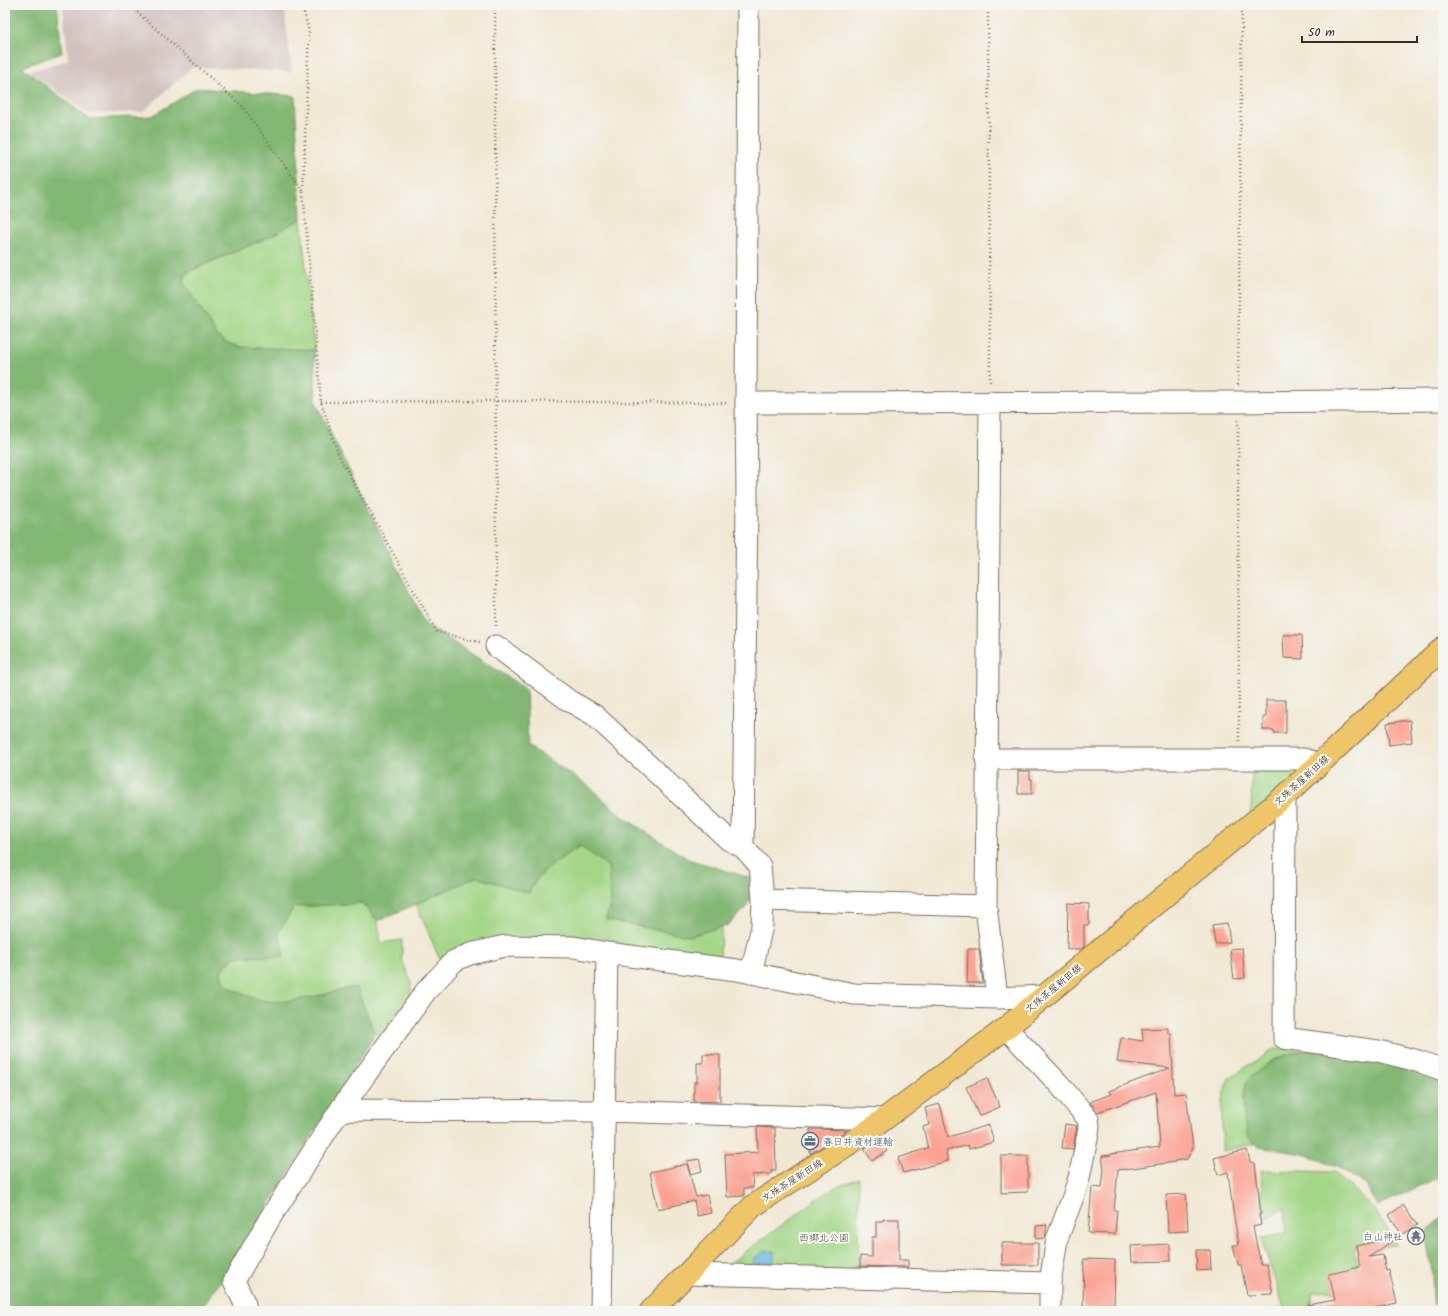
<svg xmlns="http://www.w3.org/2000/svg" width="1448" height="1316" font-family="Kalam,'Klee One',sans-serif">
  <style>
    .industrial { fill: #d1c0bc }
    .green { fill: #a3d686; stroke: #6f8052 }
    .forest { fill: #82b773; stroke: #5e7048 }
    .water { fill: #67b9e3; stroke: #517280 }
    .building { fill: #fba292 }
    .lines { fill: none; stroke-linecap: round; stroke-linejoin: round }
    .minor-casing { stroke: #7b6c5e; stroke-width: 23 }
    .major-casing { stroke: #7b6c5e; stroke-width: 24 }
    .path { stroke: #7b6c5e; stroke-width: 2.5; stroke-dasharray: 1 3; stroke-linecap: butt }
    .minor { stroke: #fff; stroke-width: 21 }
    .major { stroke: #eec569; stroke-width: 22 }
    .labels { text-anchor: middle; stroke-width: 4; stroke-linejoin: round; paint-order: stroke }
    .street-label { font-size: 10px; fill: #3b2a1e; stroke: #f6f6f2 }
    .service-label { font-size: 10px; fill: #4e5e75; stroke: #f6f6f2; text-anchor: start }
    .worship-label { font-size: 10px; fill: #5b616d; stroke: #f6f6f2; text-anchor: end }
    .park-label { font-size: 10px; fill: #555538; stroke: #f6f6f2 }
  </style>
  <rect width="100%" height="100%" fill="#f6f6f2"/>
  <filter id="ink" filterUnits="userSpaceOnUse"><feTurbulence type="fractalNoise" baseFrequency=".025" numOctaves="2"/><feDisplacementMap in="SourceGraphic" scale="8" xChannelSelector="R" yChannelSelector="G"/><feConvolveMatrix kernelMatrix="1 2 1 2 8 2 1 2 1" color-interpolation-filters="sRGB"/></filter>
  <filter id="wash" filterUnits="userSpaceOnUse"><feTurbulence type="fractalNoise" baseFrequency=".012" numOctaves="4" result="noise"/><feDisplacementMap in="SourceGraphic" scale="16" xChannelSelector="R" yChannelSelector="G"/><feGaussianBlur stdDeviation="0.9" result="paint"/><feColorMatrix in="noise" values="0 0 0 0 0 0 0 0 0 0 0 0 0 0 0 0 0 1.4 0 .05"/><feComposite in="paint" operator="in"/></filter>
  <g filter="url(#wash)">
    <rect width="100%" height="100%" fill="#f1e8d4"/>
    <path class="industrial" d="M63,5H284L292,72L192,67L143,112L89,114L29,71L68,60Z"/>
    <path class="green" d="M301,219L314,350L239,347L228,343L218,337L183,282L188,272L267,238Z
      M1294,768L1293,780L1251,816L1252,769Z
      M581,846L608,866L611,900L606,920L689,936L721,927L720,961L516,940L443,967L416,904L476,877L529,893C534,875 565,855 581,846Z
      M362,903L378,921L381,943L402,940V960L411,982L410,1011L393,1028L375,1034L356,987C331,992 290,1005 267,1001C256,1000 247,996 237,991C228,987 221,982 221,971L234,957L240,956L279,931L294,907Z
      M1275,1049L1303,1050L1280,1057L1269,1062L1248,1080L1247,1133L1254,1144L1222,1151V1103L1229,1078Z
      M1261,1170L1334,1172L1373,1207L1397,1245L1354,1249L1360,1285L1337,1291L1312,1292V1311H1272L1284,1308L1261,1238L1287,1233L1285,1208L1266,1219L1262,1216Z
      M859,1178L858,1272L722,1269L831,1189Z"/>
    <path class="forest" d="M5,5H57L62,53L22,67L89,119L152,116L197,88L295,96L301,219L267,238L188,271L183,282L218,337L228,343L239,347L314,350L316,403L425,624L526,689L528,746L587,785L623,817L688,859L750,878V900L744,910L728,925L689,936L606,920L611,900L608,866L580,846C565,855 534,875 529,893L476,877L378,921L362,903L294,907L279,931L284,957L240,956L234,957L221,971C221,982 228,987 237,991C246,995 255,999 266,1001C288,1005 332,992 356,987L375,1034L229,1269L200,1311H5Z
      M1303,1050L1365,1055L1443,1076V1175L1378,1206L1366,1185L1339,1168L1304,1154L1259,1147C1248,1140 1244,1127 1244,1115C1245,1106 1243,1095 1245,1087C1246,1080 1251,1077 1256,1073C1273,1059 1283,1056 1303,1050Z
      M1443,1216V1307L1433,1304L1432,1272L1425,1232Z"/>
    <path class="water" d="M765,1251H774V1264H753L754,1259Z"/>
    <g id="blocks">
      <path class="building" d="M1283,635H1302L1303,659L1284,658Z
        M1266,700H1286V733H1274V730H1263V717H1266Z
        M1410,720L1412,742L1389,745L1387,723Z
        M1018,771H1030V779H1032V794H1018Z
        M1068,903L1089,904V925H1084V947L1081,949H1067Z
        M1227,923L1230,942L1215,944L1212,925Z
        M1242,948L1245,978L1234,979L1230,949Z
        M968,949H979L983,983H967Z
        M1168,1028V1033H1171L1174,1094L1186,1093L1193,1148L1187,1159L1175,1161V1162L1118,1170L1114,1210H1117L1115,1234L1088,1233L1092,1187L1102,1188L1104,1169L1102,1156L1111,1155V1154L1160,1147L1156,1092L1098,1112L1090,1102L1111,1094L1109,1091L1170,1068L1117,1062L1121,1038L1143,1041L1142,1029Z
        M703,1054L720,1055V1102L694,1101V1082L697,1083V1063H703Z
        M987,1078L1000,1107L979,1116L966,1087Z
        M940,1104L948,1137L989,1125L994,1142L969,1149L968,1145L946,1151L948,1161L903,1173L898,1158L928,1148L923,1127L929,1125L925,1108Z
        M1065,1124L1077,1126L1073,1149L1062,1148Z
        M757,1127L775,1128L776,1171H771V1174L752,1175L753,1188H744V1196L727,1197L725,1154L758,1152Z
        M810,1129L847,1130L810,1154Z
        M879,1139L887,1151L872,1161L864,1149Z
        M1247,1150L1250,1162L1255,1163L1261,1214H1259L1261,1225L1253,1227L1261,1265L1267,1264L1273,1294L1247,1295L1241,1265H1238L1233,1245H1239L1233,1211L1228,1172L1218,1175L1214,1158Z
        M1001,1156H1028V1192L1001,1193Z
        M699,1159L702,1171L690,1174L687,1161Z
        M687,1164L696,1197L707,1195L711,1213L697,1216L694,1201L658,1209L650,1172Z
        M1186,1194L1188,1231L1168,1232L1166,1195Z
        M1403,1205L1417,1225L1402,1235L1389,1215Z
        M883,1219H899V1260H908V1267L860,1266V1256L872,1257V1237H876V1221H883Z
        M1047,1225L1045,1238L1036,1239V1226Z
        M1398,1237L1369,1257L1383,1255L1386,1271L1389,1270L1397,1303L1369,1309V1311H1308L1307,1305L1335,1300L1329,1274L1360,1267L1356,1246Z
        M1002,1243H1038V1265H1002Z
        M1170,1244L1171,1261L1132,1262L1131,1246Z
        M1196,1250H1210L1211,1270L1197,1271Z
        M1084,1259L1115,1260L1114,1310L1083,1309Z"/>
    </g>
  </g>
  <g filter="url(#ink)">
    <use href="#blocks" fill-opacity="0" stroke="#7b6c5e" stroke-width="1"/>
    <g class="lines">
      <g class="minor-casing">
        <path id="minor" d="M990,402L986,906L997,998
          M746,403L1238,402L1443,400
          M496,646L568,700L594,715L729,840L743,847L760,866L763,900L762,926L751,973
          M986,759H1304L1320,764
          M1285,796L1284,1038L1378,1051L1418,1061L1443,1070
          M743,847L747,501L746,403L748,5
          M763,900L986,906
          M1006,1028L1059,1084L1088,1119L1089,1126L1088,1134L1079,1178L1073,1197L1057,1239L1050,1283V1311
          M340,1110L605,1111L885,1119
          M688,1274L1050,1283
          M245,1311V1304L234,1281L270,1218L340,1110L426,991L454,961L470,954L505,946L574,947L607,953L737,970L854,994L997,998L1043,996
          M601,1311L607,953"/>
      </g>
      <g class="major-casing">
        <path id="major" d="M651,1311L753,1206L867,1132L1006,1028L1285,796L1443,648"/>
      </g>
      <path class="path" d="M134,5L137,12L242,106L303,191
        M302,5L309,31L303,191L321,402L339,456L437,632L480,642
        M495,5L496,629
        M988,5L990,384
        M1238,385L1242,5
        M321,402L495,401L728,403
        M1238,420L1239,743"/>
      <use href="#minor" class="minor"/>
      <use href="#major" class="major"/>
    </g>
  </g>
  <defs>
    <g id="office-ring" transform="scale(0.9)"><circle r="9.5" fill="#f6f6f2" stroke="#5c6f8a" stroke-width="1.5"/><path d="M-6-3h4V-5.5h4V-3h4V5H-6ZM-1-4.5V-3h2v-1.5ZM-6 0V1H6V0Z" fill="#5c6f8a"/></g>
    <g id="temple-ring" transform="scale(0.9)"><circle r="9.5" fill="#f6f6f2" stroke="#6b7280" stroke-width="1.5"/><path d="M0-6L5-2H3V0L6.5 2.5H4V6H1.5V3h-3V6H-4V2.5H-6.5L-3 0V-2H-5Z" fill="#6b7280"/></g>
  </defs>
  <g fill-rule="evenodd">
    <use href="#office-ring" x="810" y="1141"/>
    <use href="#temple-ring" x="1416" y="1236"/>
  </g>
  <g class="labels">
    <g class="street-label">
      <text transform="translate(1301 780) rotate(-42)" y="4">文殊茶屋新田線</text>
      <text transform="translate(1053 988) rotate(-40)" y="4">文殊茶屋新田線</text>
      <text transform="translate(792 1180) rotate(-33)" y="4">文殊茶屋新田線</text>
    </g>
    <g class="service-label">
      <text x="823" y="1145">春日井資材運輸</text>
    </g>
    <g class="worship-label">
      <text x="1403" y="1240">白山神社</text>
    </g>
    <g class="park-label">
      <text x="824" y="1241">西郷北公園</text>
    </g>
  </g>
  <rect width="1448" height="1316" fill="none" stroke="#f6f6f2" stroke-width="20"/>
  <path d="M1302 36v6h115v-6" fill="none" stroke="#3b2a1e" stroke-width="2"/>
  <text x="1308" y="36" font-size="12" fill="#3b2a1e" stroke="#f6f6f2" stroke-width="3" paint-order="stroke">50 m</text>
</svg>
